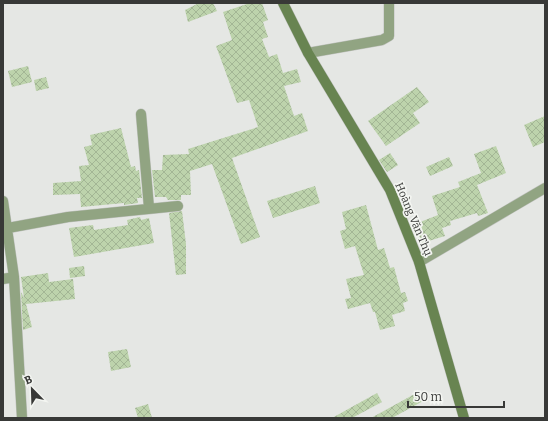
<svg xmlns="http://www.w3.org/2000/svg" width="548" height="421" font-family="Bitter,serif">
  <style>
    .building { fill: url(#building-cross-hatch) }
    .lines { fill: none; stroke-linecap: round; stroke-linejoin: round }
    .minor-casing { stroke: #c2c4c1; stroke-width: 11 }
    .secondary-casing { stroke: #c2c4c1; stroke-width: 11 }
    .minor { stroke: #91a482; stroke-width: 10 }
    .secondary { stroke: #688451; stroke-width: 10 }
    .labels { text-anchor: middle; stroke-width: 3.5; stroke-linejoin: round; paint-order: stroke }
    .street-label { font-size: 11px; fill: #383937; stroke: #f3f5f1 }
  </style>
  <defs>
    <pattern id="building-cross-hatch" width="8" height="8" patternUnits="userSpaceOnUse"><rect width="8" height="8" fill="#bdd3ac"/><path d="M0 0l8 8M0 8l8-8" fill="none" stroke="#a3b695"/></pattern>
  </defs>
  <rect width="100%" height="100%" fill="#e5e7e4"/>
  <path class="building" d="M199,3H213L217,11L188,22L185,10Z
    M250,3H262L268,20L263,22L268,37L262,39L269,57L277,54L283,73L297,69L301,82L284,86L294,116L302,113L308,131L232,158L260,237L241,244L212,164L190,171L191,195H181V200H168L166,197H155L152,170H162L163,155L189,154L188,149L258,127L249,100L237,103L216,46L232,40L223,12Z
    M28,66L32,82L12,87L8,71Z
    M46,77L49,88L36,91L34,80Z
    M417,87L429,102L413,113L420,123L386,146L368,121Z
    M545,116V142L533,147L524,125Z
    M121,128L131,167L135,166L136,171L139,170L142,198H137L138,203L124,205V203L81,207L80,194L53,195V183L81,181L79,166L89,165L84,147L92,145L90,135Z
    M496,146L506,173L477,185L488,213L478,216L477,213L450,221L451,225L442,228L445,236L422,243L415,224L438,215L432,196L460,187L458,182L481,173L474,154Z
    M390,153L398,165L387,172L379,160Z
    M449,157L453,166L430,176L426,167Z
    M315,186L320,203L273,218L267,201Z
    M366,205L378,250L384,248L390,268L394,267L401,293L405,292L408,301L403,303L405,311L392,315L395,326L380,330L375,312H373L370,303L348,309L345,299L351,298L346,279L364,275L355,246L345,249L340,231L346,229L342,212Z
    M182,211L186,244V274L176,275L169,213Z
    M140,217L141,220L149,218L154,243L74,257L69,228L93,225L94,230L128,225L127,220Z
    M84,266L85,276L70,278L69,268Z
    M48,273L49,282L73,279L75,299L26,304L32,327L23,330L21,292L24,298L21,277Z
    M127,349L131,367L111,371L108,352Z
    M420,391L425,400L392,418H371Z
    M377,393L382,402L352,418H332Z
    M148,404L152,418H138L135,408Z"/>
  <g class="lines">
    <g class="minor-casing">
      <path id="minor" d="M308,53L382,40L389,36V3
        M141,114L149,208
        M3,201L14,277L22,418
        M8,228L68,217L178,206
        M419,262L545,188
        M3,279L14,277"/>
    </g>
    <g class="secondary-casing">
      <path id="secondary" d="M283,3L308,53L390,190L419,262L464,418"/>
    </g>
    <use href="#minor" class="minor"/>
    <use href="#secondary" class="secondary"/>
  </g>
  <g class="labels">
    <g class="street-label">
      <text transform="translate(414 219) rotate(67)" y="4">Hoàng Văn Thụ</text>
    </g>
  </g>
  <rect width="548" height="421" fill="none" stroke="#383937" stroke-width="8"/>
  <g transform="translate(32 389) rotate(337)" stroke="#f3f5f1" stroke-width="3" paint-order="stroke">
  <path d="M0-3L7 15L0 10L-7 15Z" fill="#383937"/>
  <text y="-6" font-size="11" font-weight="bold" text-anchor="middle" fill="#383937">B</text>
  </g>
  <path d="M408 401v6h96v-6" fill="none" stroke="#383937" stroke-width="2"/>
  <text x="414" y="401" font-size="12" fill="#383937" stroke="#f3f5f1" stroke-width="3" paint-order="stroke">50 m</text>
</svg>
